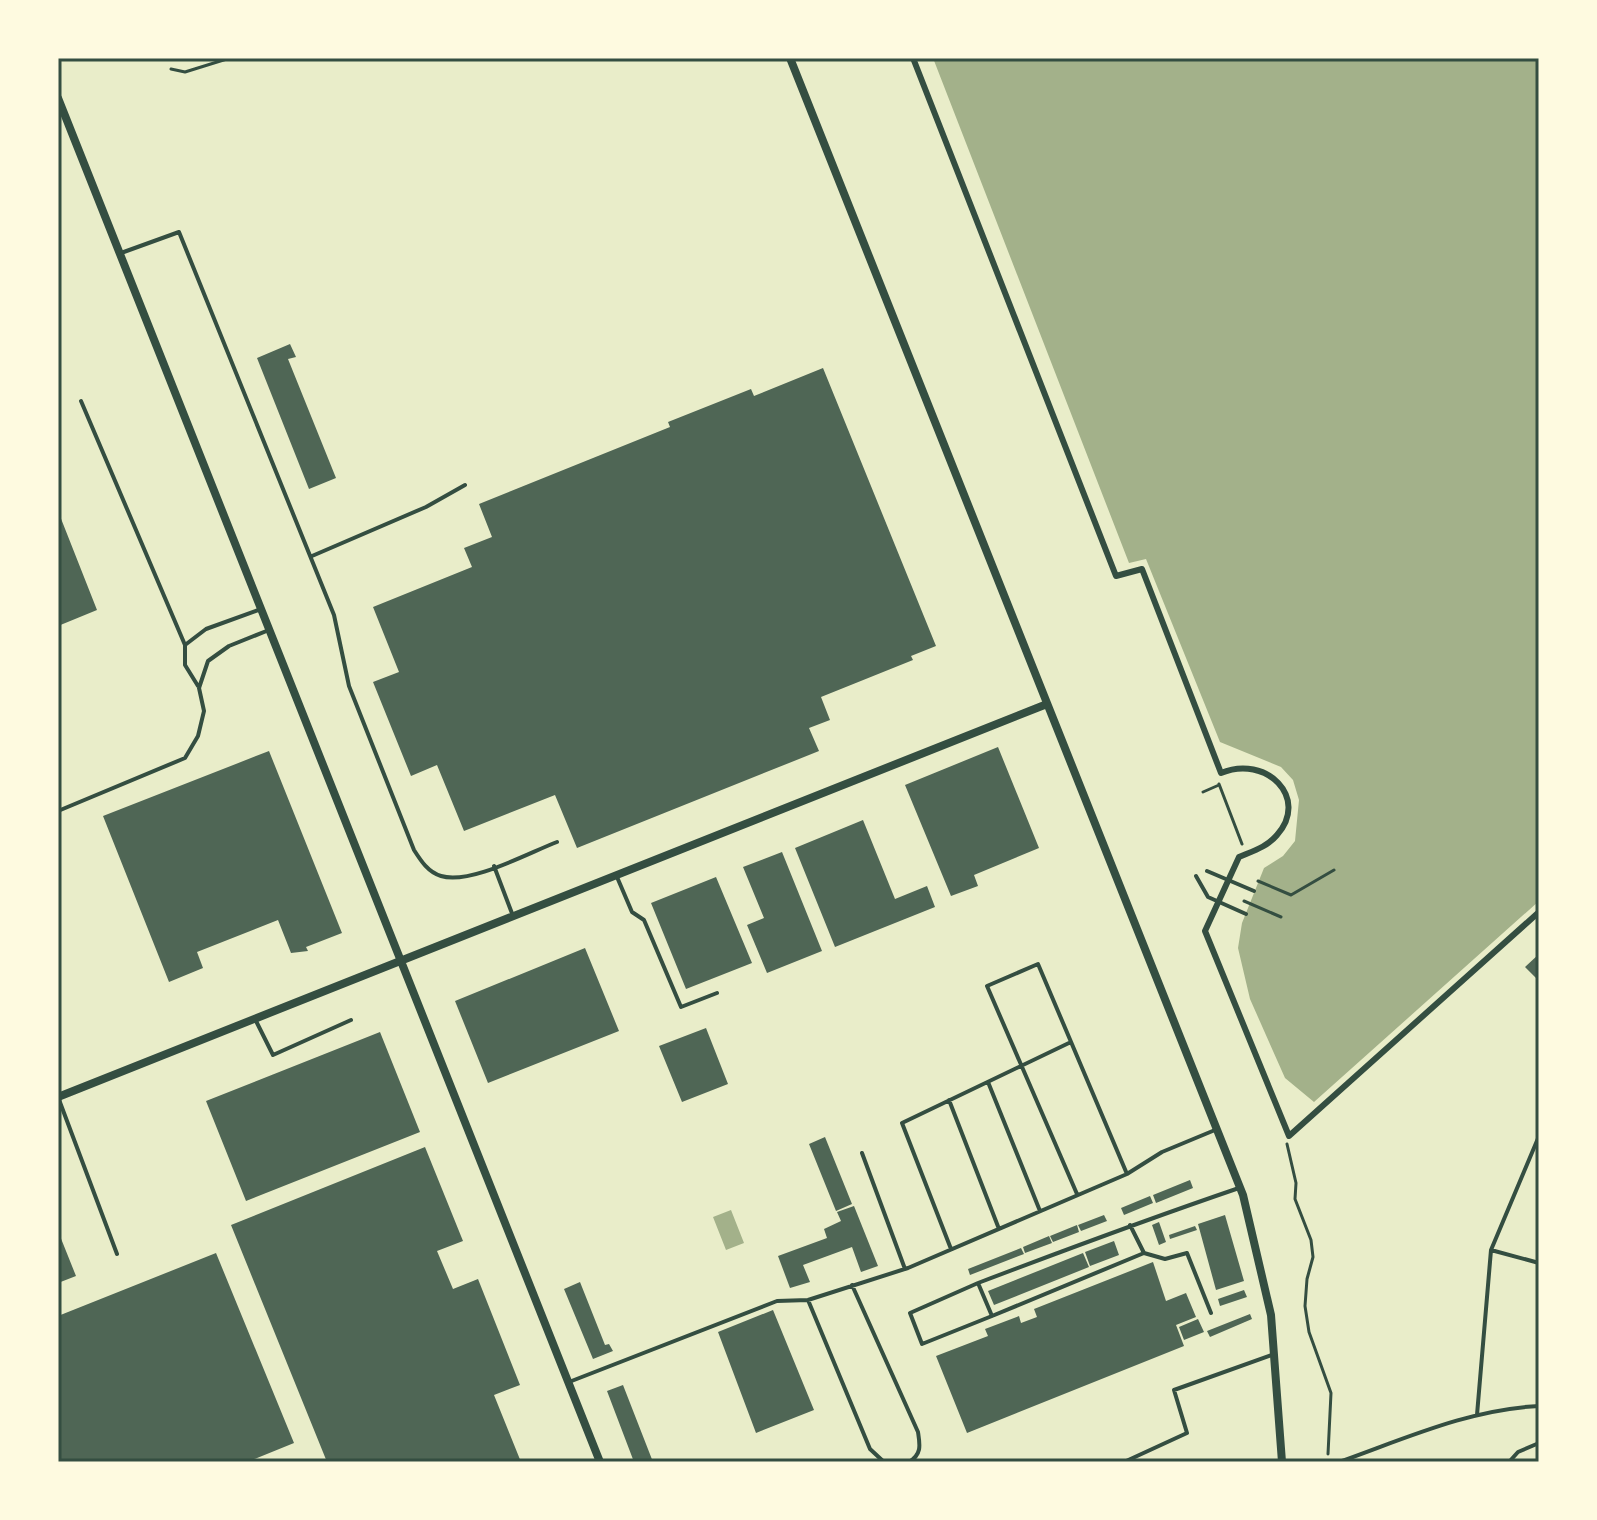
<svg xmlns="http://www.w3.org/2000/svg" width="1597" height="1520" font-family="'Open Sans',sans-serif">
  <style>
    .water { fill: #a3b18a }
    .building { fill: #4f6655 }
    .lines { fill: none; stroke-linecap: round; stroke-linejoin: round }
    .path { stroke: #344e41; stroke-width: 3 }
    .service { stroke: #344e41; stroke-width: 4 }
    .pedestrian { stroke: #344e41; stroke-width: 6 }
    .minor { stroke: #344e41; stroke-width: 8 }
    .neatline { fill: none; stroke: #344e41; stroke-width: 3 }
  </style>
  <rect width="100%" height="100%" fill="#e9edc9"/>
  <path class="water" d="M933,58H1539V901L1314,1102L1285,1078L1250,999L1238,948L1242,923L1264,868L1283,856L1295,841L1299,800L1293,780L1281,767L1220,742L1146,559L1129,563Z
    M731,1210L744,1243L726,1250L713,1217Z"/>
  <path class="building" d="M290,344L296,357L288,359L336,478L309,489L257,358Z
    M823,368L936,646L911,656L913,660L821,697L830,720L809,728L819,751L577,848L555,795L464,831L437,765L411,776L373,682L399,672L373,607L472,567L464,548L492,537L479,504L670,427L668,422L751,389L754,396Z
    M58,511L97,610L58,626Z
    M998,747L1039,848L974,875L978,886L951,896L905,785Z
    M269,751L342,933L306,947L308,951L291,953L278,920L197,952L203,968L169,982L103,816Z
    M863,820L895,899L927,886L935,907L835,947L795,848Z
    M782,852L822,951L767,973L747,925L764,918L743,867Z
    M716,877L752,963L686,989L651,903Z
    M585,948L619,1031L488,1083L455,1001Z
    M1539,954V981L1525,967Z
    M706,1028L728,1084L682,1102L659,1046Z
    M380,1032L420,1132L246,1201L206,1101Z
    M825,1137L852,1204L836,1211L809,1144Z
    M425,1147L463,1241L437,1251L453,1289L478,1279L520,1385L494,1395L521,1462H327L231,1225Z
    M1190,1180L1193,1188L1156,1203L1153,1195Z
    M1150,1196L1153,1203L1124,1215L1121,1208Z
    M854,1206L878,1266L861,1272L852,1247L803,1265L810,1282L790,1288L778,1256L827,1238L824,1229L841,1221L837,1212Z
    M1104,1215L1107,1221L1081,1231L1078,1225Z
    M1225,1215L1244,1281L1216,1290L1198,1224Z
    M1159,1222L1166,1242L1159,1245L1152,1225Z
    M1077,1225L1079,1232L1053,1242L1050,1236Z
    M1195,1226L1197,1230L1170,1239L1169,1235Z
    M58,1231L76,1276L58,1283Z
    M1049,1236L1052,1243L1025,1253L1023,1247Z
    M1114,1241L1119,1255L1090,1266L1085,1252Z
    M1021,1248L1024,1254L970,1275L968,1269Z
    M216,1253L294,1443L247,1462H58V1316Z
    M1083,1253L1089,1267L994,1305L988,1291Z
    M1153,1262L1166,1301L1186,1293L1196,1317L1176,1325L1184,1346L967,1433L936,1356L988,1336L985,1329L1019,1316L1021,1323L1037,1317L1034,1309Z
    M580,1282L605,1345L609,1344L613,1351L593,1359L564,1289Z
    M1244,1290L1247,1297L1220,1306L1218,1299Z
    M773,1310L814,1410L756,1433L718,1332Z
    M1250,1314L1252,1319L1210,1337L1207,1331Z
    M1198,1319L1204,1332L1184,1340L1179,1327Z
    M623,1385L653,1462H634L607,1391Z"/>
  <g class="lines">
    <path class="path" d="M171,69L185,72L230,58
      M1219,784L1242,844
      M1203,792L1219,785
      M1258,881L1291,895L1334,870
      M1244,901L1281,917
      M1287,1144L1296,1183L1295,1199L1311,1240L1313,1257L1307,1279L1305,1306L1309,1332L1331,1393L1328,1454"/>
    <path class="service" d="M121,253L179,232L334,615L349,686L414,850C421,861 428,872 441,876C470,885 528,853 557,842
      M81,401L185,645
      M312,556L426,507L465,485
      M198,686L185,665V645L206,629L261,609
      M58,811L185,758L198,736L204,711L199,688L208,661L229,646L269,630
      M494,866L513,916
      M1207,871L1254,891
      M1196,876L1208,897L1246,914
      M617,877L632,912L644,920L681,1007L717,993
      M255,1019L273,1055L351,1020
      M988,1082L1040,1211
      M58,1097L117,1254
      M949,1100L999,1229
      M862,1153L905,1269
      M1077,1194L987,986L1038,964L1127,1174
      M1130,1225L1144,1253L992,1316L978,1283C1065,1250 1151,1218 1239,1188
      M951,1249L902,1123L1071,1042
      M1491,1250L1539,1263
      M1144,1253L1165,1259L1187,1253L1211,1313
      M978,1283L910,1313L922,1344L992,1316
      M852,1285L918,1432C920,1445 922,1454 909,1462
      M808,1300L870,1449L884,1462
      M569,1382L777,1301L808,1300L908,1268L1127,1174L1162,1152L1215,1130
      M1477,1415L1491,1250L1539,1136
      M1124,1462L1187,1433L1174,1390L1272,1355
      M1339,1462C1404,1439 1470,1409 1539,1406
      M1509,1462L1518,1452L1539,1443"/>
    <path class="pedestrian" d="M913,58L1116,576L1142,569L1221,773C1266,754 1310,798 1277,835C1267,847 1253,851 1239,857L1205,931L1289,1136L1539,912"/>
    <path class="minor" d="M790,58L1243,1195L1271,1315L1282,1462
      M58,98L600,1462
      M58,1097L1047,704"/>
  </g>
  <rect width="1597" height="1520" fill="none" stroke="#fefae0" stroke-width="120"/>
  <rect x="60" y="60" width="1477" height="1400" class="neatline"/>
</svg>
